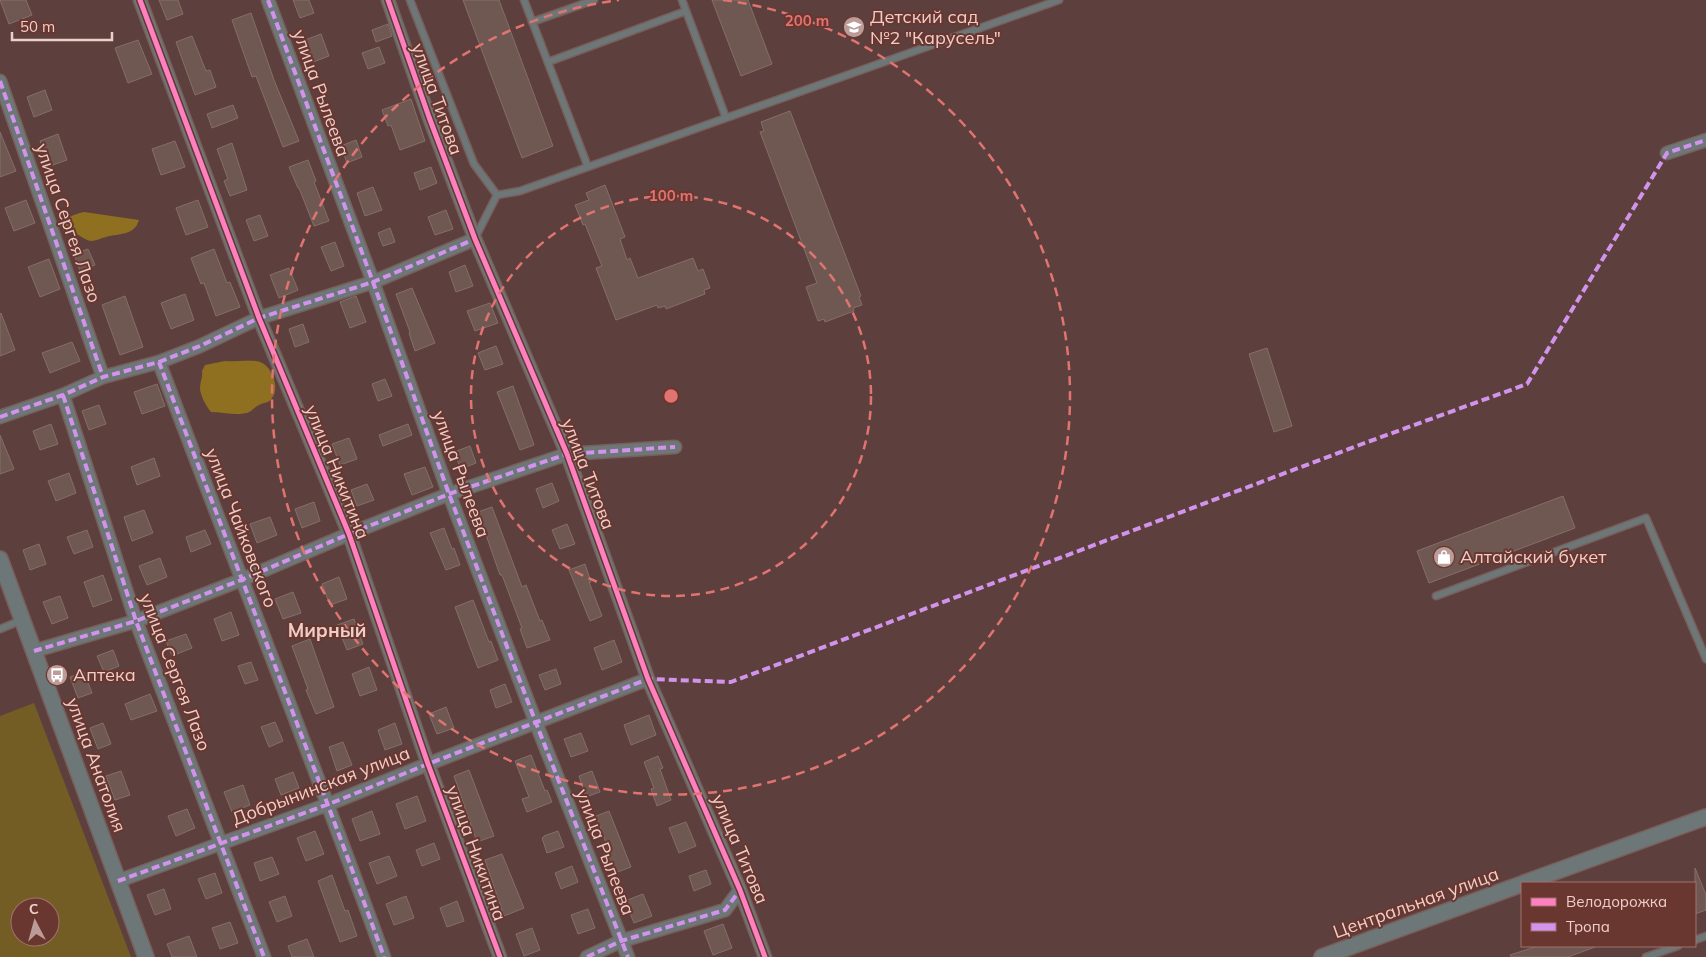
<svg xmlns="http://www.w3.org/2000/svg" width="1706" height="957" font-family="Mulish,sans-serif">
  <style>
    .green { fill: #745d25; fill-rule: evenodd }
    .forest { fill: #8f7020 }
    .building { fill: #705852; stroke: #856e68 }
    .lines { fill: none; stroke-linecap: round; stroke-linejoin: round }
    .service-casing { stroke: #785f5b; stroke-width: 9 }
    .minor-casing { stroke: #785f5b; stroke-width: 15 }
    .tertiary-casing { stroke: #785f5b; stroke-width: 18 }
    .service { stroke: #6e7778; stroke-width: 6 }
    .minor { stroke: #6e7778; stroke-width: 12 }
    .tertiary { stroke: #6e7778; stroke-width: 15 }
    .quiet { stroke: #d193ec; stroke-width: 4; stroke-dasharray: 8 4; stroke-linecap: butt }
    .cycleway-casing { stroke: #6a3630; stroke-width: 8 }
    .cycleway { stroke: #ff80c0; stroke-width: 5 }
    .ring { fill: none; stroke: #e17370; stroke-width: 2.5; stroke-dasharray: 9 6 }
    .labels { text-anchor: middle; stroke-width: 4; stroke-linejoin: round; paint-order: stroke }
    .poi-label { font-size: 18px; fill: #eecec9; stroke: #6a3630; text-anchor: start }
    .street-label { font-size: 18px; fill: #eecec9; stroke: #6a3630 }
    .neighbourhood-label { font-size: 19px; font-weight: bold; fill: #eecec9; stroke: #6a3630 }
    .centre { fill: #e17370; stroke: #6a3630; stroke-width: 2.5 }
    .ring-label { font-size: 15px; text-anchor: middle; font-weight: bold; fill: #e17370; stroke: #6a3630; stroke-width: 4; stroke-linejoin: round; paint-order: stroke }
  </style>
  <rect width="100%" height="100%" fill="#5d403d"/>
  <path class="green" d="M34,703L131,957H0V716ZM20,907H50V937H20Z"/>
  <path class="forest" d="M84,212L139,220C134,236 120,233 106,237C101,238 96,241 91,241C85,240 81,236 76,234C73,233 68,234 64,233C61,218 72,215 84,212Z
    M225,361C234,362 253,359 260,362C272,366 280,388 272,398C268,404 264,402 259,405C254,407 252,412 246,413C236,416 222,412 211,412C206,406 200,395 200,388C200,382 203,377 202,371L205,365Z"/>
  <path class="building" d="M0,0H26L32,15L9,24Z
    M159,0H178L183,14L167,20Z
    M293,0H309L314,13L300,18Z
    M463,0H499L553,146L522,158Z
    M712,0H748L772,64L741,76Z
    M251,13L274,80L299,141L283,147L256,76L252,77L232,20Z
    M388,24L392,36L376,42L372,30Z
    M321,34L329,56L313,62L305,40Z
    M192,36L206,71L210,70L216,87L195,95L176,42Z
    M138,40L152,74L128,83L115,48Z
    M379,47L385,63L368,69L362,53Z
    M45,90L52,110L34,117L27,97Z
    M411,99L425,141L400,150L391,125L388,126L382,110Z
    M233,105L238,118L212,128L207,114Z
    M790,111L861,296L859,297L862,305L853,308L854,311L825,322L824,319L818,321L806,287L817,283L760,132L764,131L761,122Z
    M0,132L16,171L0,177Z
    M58,134L67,160L50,166L40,141Z
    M356,140L362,157L347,163L341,146Z
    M175,141L185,167L161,175L152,149Z
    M232,143L247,190L230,196L224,181L228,179L217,149Z
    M308,160L316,181L314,182L329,221L314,226L299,188H298L289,167Z
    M431,167L437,183L420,190L414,173Z
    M605,185L625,237L620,239L627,260L630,258L638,278L693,258L698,271L703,269L710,288L704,290L705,294L666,309L665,306L658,308L657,305L616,320L596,268L602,266L585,224L583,225L575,205L589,200L586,193Z
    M373,187L382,210L365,216L357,193Z
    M26,200L35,223L14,231L5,208Z
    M198,200L208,227L186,235L176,208Z
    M446,210L453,229L435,235L428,217Z
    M260,215L268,236L254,241L246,220Z
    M390,228L395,242L383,246L378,233Z
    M335,242L344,266L331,271L321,247Z
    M88,249L95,265L80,271L74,254Z
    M214,249L227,283L230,282L240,307L216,316L204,283L201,284L191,258Z
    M49,259L60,289L40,297L28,267Z
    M465,265L473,286L456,292L449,272Z
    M289,268L298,290L279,298L270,275Z
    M412,288L435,343L415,351L409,333L410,332L396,294Z
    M185,294L194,320L171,329L161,303Z
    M125,296L143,347L120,355L102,305Z
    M356,296L366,322L350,328L340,302Z
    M490,303L498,323L475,331L467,311Z
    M1,313L15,350L0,356V314Z
    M303,324L309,342L295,347L289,329Z
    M72,342L80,361L50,373L42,353Z
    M496,346L503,364L485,370L478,353Z
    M1267,348L1292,426L1274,432L1249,354Z
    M385,379L392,396L378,401L372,384Z
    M157,384L165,406L142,414L134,392Z
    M513,386L534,445L520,450L497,392Z
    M99,405L106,424L89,430L82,411Z
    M51,424L58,444L40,450L33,431Z
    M408,424L412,435L383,446L379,435Z
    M0,435L14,469L0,474Z
    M349,438L357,459L340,465L332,444Z
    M470,446L476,463L461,469L454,452Z
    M154,458L160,476L137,485L131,467Z
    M425,467L433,487L412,495L404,474Z
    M69,473L76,493L56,501L48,481Z
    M552,483L559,501L543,508L536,489Z
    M367,484L374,500L357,506L351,490Z
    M1563,496L1575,528L1429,583L1417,551Z
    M314,502L320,521L302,528L295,509Z
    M492,507L522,587L526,585L540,621L542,620L550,640L527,648L520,629L522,628L502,575H500L478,512Z
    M144,510L153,533L132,541L124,517Z
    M270,517L277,535L257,543L250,524Z
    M567,524L575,544L560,549L552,530Z
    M444,528L452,549L454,548L460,565L446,570L430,533Z
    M87,530L93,547L74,554L67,537Z
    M205,530L211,544L191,552L186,537Z
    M39,544L46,564L30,570L23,550Z
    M160,558L167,577L147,585L139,566Z
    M585,564L591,582H589L602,616L590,621L569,570Z
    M103,575L112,600L93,607L84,582Z
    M339,577L347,599L330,605L322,584Z
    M293,592L301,613L283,619L275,599Z
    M60,596L68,618L52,624L43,602Z
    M473,600L489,642L491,641L498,660L478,668L455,607Z
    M231,612L239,635L222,641L214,619Z
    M354,619L363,644L347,650L337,625Z
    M186,634L192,648L172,656L166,641Z
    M310,639L334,707L316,714L306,690L308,689L292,646Z
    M614,640L622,662L602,670L594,648Z
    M113,650L119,666L104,672L97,656Z
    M251,662L258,680L245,684L238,666Z
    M369,667L377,690L360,696L352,674Z
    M556,669L561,684L545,690L539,675Z
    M84,672L92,693L78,698L70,677Z
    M505,684L512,702L496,708L490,690Z
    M150,694L157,711L131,720L125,704Z
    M446,707L454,728L437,734L429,714Z
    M649,715L656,735L631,745L624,725Z
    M275,722L283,741L269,747L261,727Z
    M103,723L111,744L98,749L90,728Z
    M395,723L402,744L385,750L378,730Z
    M581,733L588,751L571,757L564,739Z
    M343,742L352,765L337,771L329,747Z
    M531,755L545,791L547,790L552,802L527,812L522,799L529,797L515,761Z
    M658,756L663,768L660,769L671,800L657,806L651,789L654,788L644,762Z
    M469,770L494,836L477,842L454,776Z
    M121,771L130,795L115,800L106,776Z
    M592,771L600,792L586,797L579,776Z
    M293,772L299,788L281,795L275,779Z
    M243,785L250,805L232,812L224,792Z
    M417,796L426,821L405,829L396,804Z
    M187,809L195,828L176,836L168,816Z
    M372,811L380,834L360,841L352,819Z
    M609,811L631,867L612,874L603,850L608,848L596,816Z
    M686,822L696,846L679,853L669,828Z
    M315,831L324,854L306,861L297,838Z
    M558,831L564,847L547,853L542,838L544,837V836Z
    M434,843L440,859L422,866L416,850Z
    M502,854L524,908L504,916L485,860Z
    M389,856L397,876L377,884L369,863Z
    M272,857L279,874L260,881L254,863Z
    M572,866L578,882L561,889L555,873Z
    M1695,868L1706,895V910L1695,914Z
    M706,870L711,884L694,891L689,876Z
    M215,873L222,893L206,899L198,879Z
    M332,875L345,911L348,910L357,936L340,942L318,881Z
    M164,889L171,909L155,915L147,895Z
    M643,894L652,916L634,923L625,901Z
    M285,896L292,916L277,922L269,902Z
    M406,896L414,918L394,925L386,904Z
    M457,901L464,921L447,927L440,908Z
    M588,909L595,928L578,934L571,915Z
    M230,922L238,943L220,949L212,928Z
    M723,924L732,948L713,955L704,931Z
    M532,928L540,950L524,956L516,934Z
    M189,936L197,957H172L167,944Z
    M307,939L314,957H292L288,946Z
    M1538,946H1595V947L1568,957H1511L1510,955Z"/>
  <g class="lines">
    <g class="service-casing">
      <path id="service" d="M410,0L474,164L497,195
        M524,0L588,167
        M682,0L726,118
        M532,22L594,0
        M548,62L686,11
        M497,195L520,191L1059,0
        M475,238L497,195
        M1436,596L1646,518L1706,659
        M0,629L22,620
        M1695,940L1706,936
        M1646,957L1678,946"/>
    </g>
    <g class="minor-casing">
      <path id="minor" d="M140,0L259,318L349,534L428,764L500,957
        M268,0L373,282L449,494L536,723L628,957
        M388,0L429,117L475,239L567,454L648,679L740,890L765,957
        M0,81L103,377
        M1667,153L1706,140
        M159,362L200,346L259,318L373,282L475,239
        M63,395L136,621L264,957
        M0,417L63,395L103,377L159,362C234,561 312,758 384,957
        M34,651L136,621L241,580L349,534L449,494L567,454L675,447
        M118,881L329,804L428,764L648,679
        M587,957L621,941L725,910L740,890"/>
    </g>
    <g class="tertiary-casing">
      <path id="tertiary" d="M0,559L146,957
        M1524,883L1706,817
        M1322,957L1522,884"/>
    </g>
    <use href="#service" class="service"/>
    <use href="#minor" class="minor"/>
    <use href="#tertiary" class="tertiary"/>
    <path class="quiet" d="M268,0L373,282L449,494L536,723L628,957
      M0,81L103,377
      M159,362L200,346L259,318L373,282L475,239
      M63,395L136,621L264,957
      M0,417L63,395L103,377L159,362C234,561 312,758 384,957
      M34,651L136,621L241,580L349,534L449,494L567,454L675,447
      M118,881L329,804L428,764L648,679L731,682L1362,444L1527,384L1667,153L1706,140
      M587,957L621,941L725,910L740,890"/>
    <g class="cycleway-casing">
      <path id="cycleway" d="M140,0L259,318L349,534L428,764L500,957
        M388,0L429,117L475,239L567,454L648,679L740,890L765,957"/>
    </g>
    <use href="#cycleway" class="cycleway"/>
  </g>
  <g class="ring">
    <circle cx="671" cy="396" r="200"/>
    <path d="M723 0A399 399 0 1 1 619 0"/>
  </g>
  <defs>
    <g id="school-disc" transform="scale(1.125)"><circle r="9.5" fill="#bb9c98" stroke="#6a3630"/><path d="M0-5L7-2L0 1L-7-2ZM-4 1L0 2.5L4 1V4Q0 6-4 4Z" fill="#fff"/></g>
    <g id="shop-disc" transform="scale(1.125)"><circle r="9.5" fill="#bb9c98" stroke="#6a3630"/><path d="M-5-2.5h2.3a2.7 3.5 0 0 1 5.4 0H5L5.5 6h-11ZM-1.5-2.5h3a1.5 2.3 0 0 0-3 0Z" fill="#fff"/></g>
    <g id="bus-disc" transform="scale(1.125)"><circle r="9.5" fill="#bb9c98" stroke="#6a3630"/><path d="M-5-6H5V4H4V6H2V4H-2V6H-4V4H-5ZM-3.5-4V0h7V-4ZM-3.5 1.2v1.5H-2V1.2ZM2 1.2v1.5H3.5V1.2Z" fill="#fff"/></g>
  </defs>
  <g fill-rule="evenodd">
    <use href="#school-disc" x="854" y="27"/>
    <use href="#shop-disc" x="1444" y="557"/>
    <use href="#bus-disc" x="57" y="675"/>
  </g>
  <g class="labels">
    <g class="poi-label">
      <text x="870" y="23">Детский сад<tspan x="870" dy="21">№2 "Карусель"</tspan></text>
      <text x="1460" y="563">Алтайский букет</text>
      <text x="73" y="681">Аптека</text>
    </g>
    <g class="street-label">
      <text transform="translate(321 93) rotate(70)" y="6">улица Рылеева</text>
      <text transform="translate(437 99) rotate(70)" y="6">улица Титова</text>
      <text transform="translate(68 223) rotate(71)" y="6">улица Сергея Лазо</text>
      <text transform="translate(337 472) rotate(68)" y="6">улица Никитина</text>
      <text transform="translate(461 474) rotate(70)" y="6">улица Рылеева</text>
      <text transform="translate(588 474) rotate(69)" y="6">улица Титова</text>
      <text transform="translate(241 528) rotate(69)" y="6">улица Чайковского</text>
      <text transform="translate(175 672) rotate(69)" y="6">улица Сергея Лазо</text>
      <text transform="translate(96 765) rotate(70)" y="6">улица Анатолия</text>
      <text transform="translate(321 786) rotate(-21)" y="6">Добрынинская улица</text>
      <text transform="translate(740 849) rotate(67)" y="6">улица Титова</text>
      <text transform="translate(605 852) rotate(69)" y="6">улица Рылеева</text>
      <text transform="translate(476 853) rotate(70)" y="6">улица Никитина</text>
      <text transform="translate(1416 903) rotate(-20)" y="6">Центральная улица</text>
    </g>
    <g class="neighbourhood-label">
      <text x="327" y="637">Мирный</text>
    </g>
  </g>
  <circle cx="671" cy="396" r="8" class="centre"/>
  <g class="ring-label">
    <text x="807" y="26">200 m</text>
    <text x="671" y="201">100 m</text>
  </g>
  <rect x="1521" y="882" width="175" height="65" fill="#6a3630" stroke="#9f736d"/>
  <rect x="1531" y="898" width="25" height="8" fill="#ff80c0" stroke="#9f736d"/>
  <text x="1566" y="907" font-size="15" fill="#eecec9">Велодорожка</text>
  <rect x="1531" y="923" width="25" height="8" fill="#d193ec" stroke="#9f736d"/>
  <text x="1566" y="932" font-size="15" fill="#eecec9">Тропа</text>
  <g transform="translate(35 922) rotate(354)"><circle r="24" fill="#6a3630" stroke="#9f736d"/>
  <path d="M0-4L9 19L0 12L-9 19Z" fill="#bb9c98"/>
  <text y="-8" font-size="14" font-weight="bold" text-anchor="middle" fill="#eecec9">С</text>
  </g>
  <path d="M12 32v8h100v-8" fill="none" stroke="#eecec9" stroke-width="2.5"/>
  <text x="20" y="32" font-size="15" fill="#eecec9" stroke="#6a3630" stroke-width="4" paint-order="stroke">50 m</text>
</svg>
